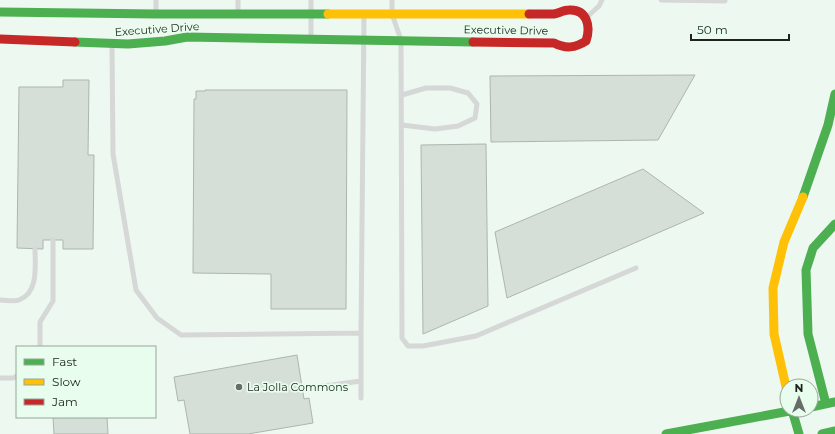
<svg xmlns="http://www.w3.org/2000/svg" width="835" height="434" font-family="Montserrat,sans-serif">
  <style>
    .building { fill: #d5ded7; stroke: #adb5af }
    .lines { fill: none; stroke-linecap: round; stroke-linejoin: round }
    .lane { stroke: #d5d8d6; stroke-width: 5 }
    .fast { stroke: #4caf50; stroke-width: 9 }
    .slow { stroke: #ffc107; stroke-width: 9 }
    .jam { stroke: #c62828; stroke-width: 9 }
    .poi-dot { fill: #656e68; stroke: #e8fded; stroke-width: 1.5 }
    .labels { text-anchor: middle; stroke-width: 3.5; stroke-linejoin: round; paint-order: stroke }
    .street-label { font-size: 11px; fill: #1c241e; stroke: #e8fded }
    .poi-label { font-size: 11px; fill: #1c241e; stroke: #e8fded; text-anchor: start }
  </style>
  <rect width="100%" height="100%" fill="#edf8f0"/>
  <path class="building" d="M695,75L658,140L491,142L490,76Z
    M63,80H89L88,155H94L93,249H63V240H43V249L17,248L19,87H63Z
    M205,90H347L346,309H271V274L193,273L194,99H196V91H205Z
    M486,144L488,306L423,334L421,145Z
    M643,169L704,213L507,298L495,232Z
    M297,355L304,399L309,398L313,423L248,434H190L184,400L178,401L174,377Z
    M53,417H107L108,434H54Z"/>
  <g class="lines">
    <path class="lane" d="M156,0V13
      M238,0V13
      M392,0V14L401,40L402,338L408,346H423L476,336L636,268
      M661,0L725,1
      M587,17L599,6L602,0
      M311,38V0
      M112,45L113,154L136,290L157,318L181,335L361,333L364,15
      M402,95L426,88H450L468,93L477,104L475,118L458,126L435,129L402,125
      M0,300C6,300 14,302 19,300C39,293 35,265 35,249
      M40,347V322L53,301V240
      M0,378H13L17,376
      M317,387L361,381
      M361,398V333"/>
    <path class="fast" d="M0,12L156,14H328
      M75,42L128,44L165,41L187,37L473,42
      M803,197L828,125L835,94
      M826,404L808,334L806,270L813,248L835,224
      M811,407L835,402
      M792,410L799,434
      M666,434L795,410
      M822,434L835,431"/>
    <path class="slow" d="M328,14H529
      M787,391L774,334L773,288L784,242L803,197"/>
    <path class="jam" d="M0,39L75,42
      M473,42L554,43C566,49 575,48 586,41C591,26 587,9 569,10C564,10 559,13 554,14C546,14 537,14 529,14"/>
  </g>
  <circle class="poi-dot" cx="239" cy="387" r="4"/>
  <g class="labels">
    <g class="street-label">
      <text transform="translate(157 29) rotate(-4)" y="4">Executive Drive</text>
      <text transform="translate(506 30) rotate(1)" y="4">Executive Drive</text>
    </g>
    <g class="poi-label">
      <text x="247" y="391">La Jolla Commons</text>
    </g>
  </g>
  <rect x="16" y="346" width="140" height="72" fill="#e8fded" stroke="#96a69a"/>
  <rect x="24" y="359" width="20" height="6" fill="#4caf50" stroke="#96a69a"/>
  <text x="52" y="366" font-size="12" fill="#1c241e">Fast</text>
  <rect x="24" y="379" width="20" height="6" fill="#ffc107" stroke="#96a69a"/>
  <text x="52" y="386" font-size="12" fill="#1c241e">Slow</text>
  <rect x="24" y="399" width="20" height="6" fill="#c62828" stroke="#96a69a"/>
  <text x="52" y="406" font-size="12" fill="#1c241e">Jam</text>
  <g transform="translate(799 398)"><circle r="19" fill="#e8fded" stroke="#96a69a"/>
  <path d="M0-3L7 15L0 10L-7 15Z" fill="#656e68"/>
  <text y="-6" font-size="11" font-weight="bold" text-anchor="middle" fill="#1c241e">N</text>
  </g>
  <path d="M691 34v6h98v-6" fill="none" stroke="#1c241e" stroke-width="2"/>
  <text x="697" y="34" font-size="12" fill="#1c241e" stroke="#e8fded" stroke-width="3" paint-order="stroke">50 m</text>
</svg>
